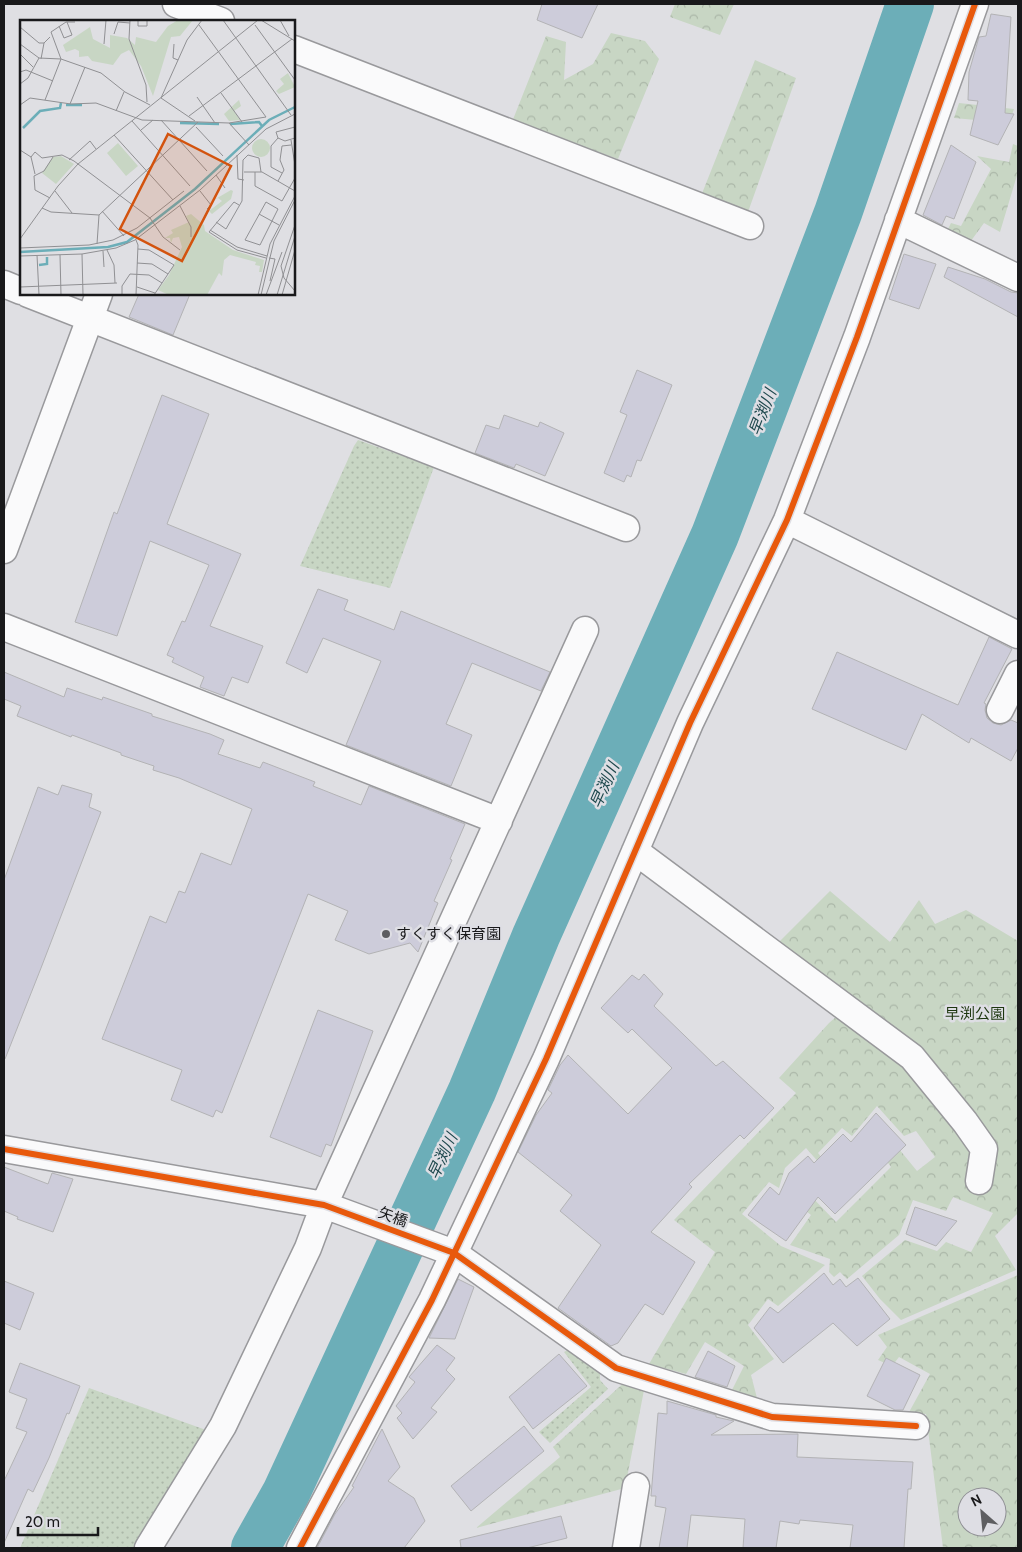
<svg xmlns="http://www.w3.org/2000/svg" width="1022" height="1552" font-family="Cabin,'Noto Sans JP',sans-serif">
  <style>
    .grass { fill: url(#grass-dots) }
    .forest { fill: url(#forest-crowns); fill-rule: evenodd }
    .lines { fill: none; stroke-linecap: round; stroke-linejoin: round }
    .river { stroke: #6caeb8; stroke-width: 48 }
    .building { fill: #cdccda; stroke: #b3b3b5 }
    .minor-casing { stroke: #99999c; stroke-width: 29 }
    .minor { stroke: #fafafb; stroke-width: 26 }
    .cycleway-casing { stroke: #dedee4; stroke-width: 9 }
    .cycleway { stroke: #e8590c; stroke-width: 6 }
    .poi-dot { fill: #5e5e61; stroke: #dedee4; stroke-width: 2 }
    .labels { text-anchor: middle; stroke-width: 5; stroke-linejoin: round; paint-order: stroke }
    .poi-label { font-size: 15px; fill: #19191b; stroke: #dedee4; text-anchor: start }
    .park-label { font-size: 15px; fill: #1e370f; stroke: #dedee4 }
    .street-label { font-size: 15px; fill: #19191b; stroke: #dedee4 }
    .water-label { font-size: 16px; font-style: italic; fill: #1e484d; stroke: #dedee4 }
    .inset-river { fill: none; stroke: #6caeb8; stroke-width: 2.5 }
    .inset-road { fill: none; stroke: #909093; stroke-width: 1 }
    .view { fill: #d3530e; fill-opacity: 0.15; stroke: #d3530e; stroke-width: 2.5 }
    .inset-edge { fill: none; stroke: #19191b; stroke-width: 2.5 }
  </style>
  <defs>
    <pattern id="grass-dots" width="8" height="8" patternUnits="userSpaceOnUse" patternTransform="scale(1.25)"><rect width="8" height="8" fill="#c8d6c4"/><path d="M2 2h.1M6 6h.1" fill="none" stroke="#abb7a8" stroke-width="1.8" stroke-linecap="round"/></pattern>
    <pattern id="forest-crowns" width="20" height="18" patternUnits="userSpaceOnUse" patternTransform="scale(1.25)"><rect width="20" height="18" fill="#c8d6c4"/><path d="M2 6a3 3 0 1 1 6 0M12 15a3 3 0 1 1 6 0" fill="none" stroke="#abb7a8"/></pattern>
  </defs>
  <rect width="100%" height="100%" fill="#dfdfe3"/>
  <path class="grass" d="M358,440L434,467L390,588L300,566L354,446Z
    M571,1348L600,1371V1380L608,1389L550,1443L539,1432L591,1387L564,1352Z
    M89,1388L206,1430L135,1548H20Z"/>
  <path class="forest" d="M675,4H734L720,35L670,17Z
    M611,33L645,41L659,59L618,159L512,122L546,36L566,42L564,80L593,64Z
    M755,60L796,78L748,212L701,196Z
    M959,103L1014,109L1009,123L954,118Z
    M1013,144L1018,146V172L1000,232L984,223L968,245L946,233L951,223L961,226L991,169L977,156L1009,162Z
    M830,891L890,942L919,900L935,924L966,910L1018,941V1213L995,1236L1016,1270L901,1320L880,1299L862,1276L905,1240L937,1251L946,1242L971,1252L993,1213L953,1197L946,1211L913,1200L899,1235L847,1279L840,1272L834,1277L829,1272L830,1259L790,1245L811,1215L795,1202L808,1193L836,1222L891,1167L886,1160L899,1149L917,1171L935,1157L916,1131L904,1136L877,1106L852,1136L842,1128L818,1153L825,1162L821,1165L806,1148L785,1168L779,1188L769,1182L742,1214L781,1246L825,1265L778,1306L768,1299L748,1325L774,1359L751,1375L757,1398L731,1392L744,1366L705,1342L686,1374L649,1364L715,1252L674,1220L796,1093L779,1078L829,1023L852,1003L779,942Z
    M1018,1275V1548H943L926,1414H908L930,1374L899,1357L892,1366L878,1360L887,1347L878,1335ZM967,1497H997V1527H967Z
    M628,1379L645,1385L625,1488L476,1528L560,1457L553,1447Z"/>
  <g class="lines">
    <path class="river" d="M255,1548L286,1493L472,1091L536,936L715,535L838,213L910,4"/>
  </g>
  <path class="building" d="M542,4H598L582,38L537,20Z
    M991,14L1011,17L1005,113L1014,114L998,145L970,135L978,101L968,100L969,72L979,37L986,36Z
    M951,145L976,162L954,219L946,216L942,225L923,215Z
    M904,254L936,264L919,309L889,299Z
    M948,267L985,279L1011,292L1018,293V317L944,277Z
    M139,294H190L173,335L129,317Z
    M637,370L672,385L641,461L637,460L631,477L627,475L624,482L604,473L627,415L620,412Z
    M162,395L209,414L167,524L241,554L210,626L263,646L248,683L232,677L224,696L200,687L204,677L172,662L174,658L167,655L182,621L185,622L209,565L150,541L117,636L75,622L114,512L117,514Z
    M504,415L538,427L540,422L564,433L545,476L516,464L514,468L475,453L486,425L499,429Z
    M318,589L348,600L344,610L394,630L401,611L550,672L541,691L472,663L446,724L472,735L451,786L346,745L381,661L323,638L307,673L286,663Z
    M989,637L1012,649L984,703L986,704L985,710L987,718L993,723L1001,725L1011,720L1018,723V748L1011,761L971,738L969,743L922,714L906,750L812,709L837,652L958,705Z
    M4,672L64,697L67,688L102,700L103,697L152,714V716L210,734L224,740L218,754L260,768L263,762L315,782L313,786L361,805L369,786L465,824L450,859L452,860L434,901L438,903L418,952L410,943L369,954L335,940L348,911L308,894L222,1113L216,1110L213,1117L171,1100L182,1070L102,1039L150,916L166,923L179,891L185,893L201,853L231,865L252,809L179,778L153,770L154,766L121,755V753L72,735L71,737L17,716L21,706L4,699Z
    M62,785L92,794L89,807L101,812L41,968L5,1059H4V880L38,787L58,795Z
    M644,974L663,994L654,1006L716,1066L723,1061L774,1108L744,1139L740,1135L689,1184L692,1187L651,1232L695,1262L663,1315L645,1304L618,1343L611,1346L558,1308L601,1245L560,1211L572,1195L518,1152L536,1115L552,1093L548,1090L560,1065L568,1055L628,1114L672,1068L632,1029L628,1033L601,1008L632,975L639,980Z
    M318,1010L373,1031L331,1146L326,1144L321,1157L270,1137Z
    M876,1113L906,1145L835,1214L818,1197L786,1241L748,1215L770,1187L779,1195L789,1173L808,1156L814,1163L843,1134L851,1142Z
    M4,1167L48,1184L52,1173L73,1179L53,1232L17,1219L18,1217L4,1211Z
    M915,1207L957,1221L936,1246L906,1234Z
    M824,1273L833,1285L840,1279L846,1287L858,1278L890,1319L857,1346L833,1323L783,1363L754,1328L770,1307L778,1313Z
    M458,1279L474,1287L455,1339L429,1338Z
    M4,1281L34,1293L20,1330L4,1323Z
    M437,1345L455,1358L446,1370L455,1379L431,1408L437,1412L413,1439L397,1418L402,1413L396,1406L415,1382L409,1377Z
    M708,1351L735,1366L727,1387L695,1377Z
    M559,1354L587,1386L533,1429L509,1397Z
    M886,1358L920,1375L903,1410H895L867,1396Z
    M20,1363L80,1386L69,1414L67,1413L49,1458L33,1492L28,1489L4,1543V1481L27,1432L16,1428L27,1399L9,1392Z
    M667,1401L716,1415V1417L734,1421L711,1435L798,1434L797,1457L913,1462L911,1489H908L904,1548H850L853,1525L800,1520L799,1524L780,1521L776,1548H743L745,1519L691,1515L687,1548H659L666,1508L655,1506L656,1496H651L658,1413L667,1414Z
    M524,1426L544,1451L471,1511L451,1486Z
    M382,1429L400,1467L388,1481L414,1498L425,1521L404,1548H317L335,1514L354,1487L352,1486Z
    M561,1516L567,1538L527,1548H461L460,1540Z"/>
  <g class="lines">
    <g class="minor-casing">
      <path id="minor" d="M176,4L221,21
        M294,49L750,226
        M898,220L1018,278
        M4,284L21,291
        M28,294L626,528
        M787,520L1018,635
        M4,550L99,294
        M4,627L499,821
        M1000,710L1018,674
        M635,851L912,1057L965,1122L984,1149L979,1181
        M4,1149L324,1205L454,1253L616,1368L772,1417L916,1426
        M148,1548L223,1426L308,1248L324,1205L585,630
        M300,1548L432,1300L546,1059L690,723L787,520L857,337L975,4
        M626,1548L636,1486"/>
    </g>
    <use href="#minor" class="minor"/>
    <g class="cycleway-casing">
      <path id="cycleway" d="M4,1149L324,1205L454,1253L616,1368L772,1417L916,1426
        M300,1548L432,1300L546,1059L690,723L787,520L857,337L975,4"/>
    </g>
    <use href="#cycleway" class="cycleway"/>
  </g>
  <circle class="poi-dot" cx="386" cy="934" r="5"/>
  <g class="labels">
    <g class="poi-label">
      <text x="396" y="939">すくすく保育園</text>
    </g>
    <g class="park-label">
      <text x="975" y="1019">早渕公園</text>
    </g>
    <g class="street-label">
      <text transform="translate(393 1217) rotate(20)" y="5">矢橋</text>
    </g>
    <g class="water-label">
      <text transform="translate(762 412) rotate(-69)" y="6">早渕川</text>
      <text transform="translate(604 785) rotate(-66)" y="6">早渕川</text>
      <text transform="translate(442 1156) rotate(-65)" y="6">早渕川</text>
    </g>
  </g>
  <g transform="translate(20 20)">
    <rect width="275" height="275" fill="#dfdfe3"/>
    <path d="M158,0H173L160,16L151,17L133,76L121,46L109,30L101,34L93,45L72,41L68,36L59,37V31L55,29L46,32L43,25L70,7L73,19L90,28V15L107,18L115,25L116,17L136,22L148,6ZM219,80L221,86L214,91L220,100L209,101L204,94ZM232 128a9 9 0 1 1 18 0a9 9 0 1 1-18 0ZM41,136L54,144L36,164L22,153L33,137ZM211,170L213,171L211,179L192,194L189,191L202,181L198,178L192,181ZM171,194L184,205L185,211L213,230L244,240L242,252H239L240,246L235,245L236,242L210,235L204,240L202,256L199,253L187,275H149L138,270L149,255L162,227L159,217L153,218L151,223L150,218H145L153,213L151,210L169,202L166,196Z" fill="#c8d6c4"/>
    <path d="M268,53L275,67L259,74L256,71L264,64L260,59ZM98,123L118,146L106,156L87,133Z" fill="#c8d6c4"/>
    <path class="inset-river" d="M46,85H62M160,103L199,104M210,104L239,102L242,106M3,108L20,91L40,88L41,83M0,232L88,227L107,222L175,169L249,100L275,87M19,245L27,244V237"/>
    <path class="inset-road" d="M110,0L109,19L126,65L127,82M118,0V6H127V0M203,0L271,95M241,0L275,21M260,0L269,16M235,5L275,60M39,6L44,18L52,15L47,2M0,7L19,23H24M94,14L98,2L110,3M0,24L19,38L41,39L81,53L105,72L130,85M84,24L86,0M154,24L153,38L158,40M0,34L13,47M21,39L24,23L30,17M0,52L6,50L33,61M0,64L8,58L19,38M201,73L222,102M177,77L195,103M25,80L41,39L31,12L46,2H55M50,84L65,47M0,85L10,78L51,84L76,83L122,100L209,103L246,97L179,5M96,91L104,72M169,96L272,19M141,100L187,151M112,101L170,166M175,101L141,78L167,20L182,0M209,103L229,125M176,107L203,136M121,110L133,100M94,115L153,180M258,118L265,121L275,118M271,120L275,145M0,130L11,137L15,154M217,135L218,159L224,160M11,137L15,132L22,138L42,135L54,141L130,198L143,217L160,230M49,140L70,121L76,129M224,152H242L275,171M235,152V166L262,181L275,158M262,153L251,147V126L258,118L256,112L275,107M196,155L205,168M258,161L264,150L260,140L262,126L271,125M35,171L52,193M180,171L191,185L187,189M30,178L15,170L14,156L24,151L33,137M246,182L258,189L240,225L225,220ZM219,185L214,182L189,212L217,230L246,238M160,186L171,207V217M22,188L31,192L79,195M82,191L104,216M239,194L259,205M196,202L206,209L222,181L223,140L228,135L239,138L241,152M275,205L261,246L264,258L275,271M190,210L217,227L247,236M0,219L38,166L58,144L238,0M116,220L118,225L116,275M77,224L79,195L178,102M0,228L69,225L93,220L117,208L164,171M118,229L129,230L154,245L134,275M87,230L94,245L95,263M83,231L84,247M17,235L19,275M40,235L41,275M0,236L62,234M275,237V254M249,238L255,239L250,261M117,243L132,244L148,254M0,267L97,263M117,267L135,273M63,275L62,234L96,228L115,220L180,170L246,109L275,94M102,275V266L110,254L129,255L142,263M238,275L250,224L275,176M241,275L254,221L275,180M246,275L262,232M257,275L275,216M262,275L275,230"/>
    <path class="view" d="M148,114L211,146L162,241L100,209Z"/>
    <rect width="275" height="275" class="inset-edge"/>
  </g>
  <rect width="1022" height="1552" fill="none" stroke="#19191b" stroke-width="10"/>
  <g transform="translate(982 1512) rotate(333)"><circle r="24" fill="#dedee4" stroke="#8f8f94"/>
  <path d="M0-4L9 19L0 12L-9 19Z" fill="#5e5e61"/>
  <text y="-8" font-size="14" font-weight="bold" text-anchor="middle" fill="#19191b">N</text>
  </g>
  <path d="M18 1527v8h80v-8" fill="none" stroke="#19191b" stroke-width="2.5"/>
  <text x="25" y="1527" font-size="15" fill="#19191b" stroke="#dedee4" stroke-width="4" paint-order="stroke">20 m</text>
</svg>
